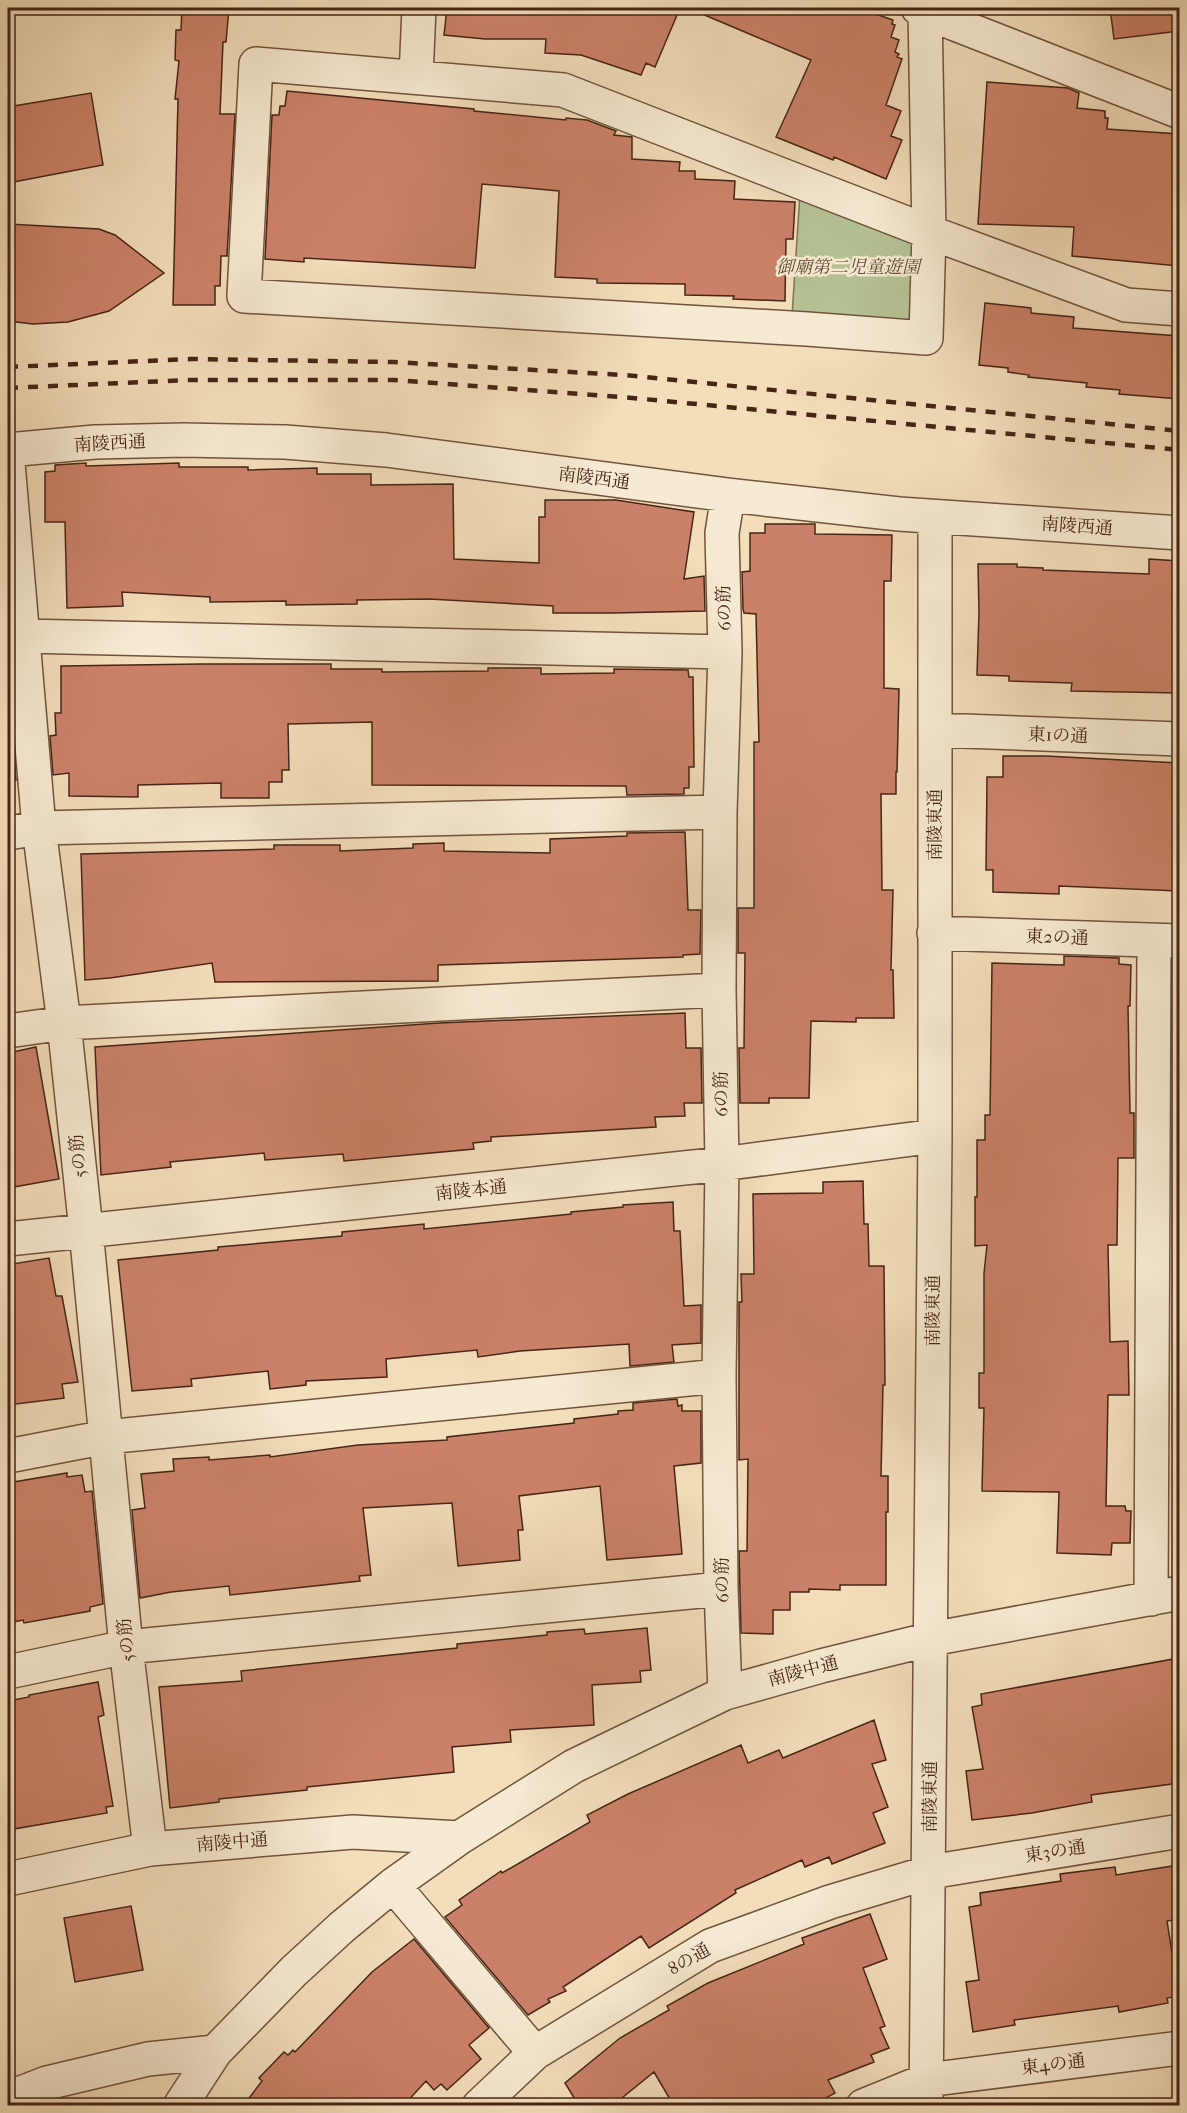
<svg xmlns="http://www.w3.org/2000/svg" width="1187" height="2113" font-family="'IM FELL French Canon','Noto Serif JP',serif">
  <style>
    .green { fill: #b5c294; stroke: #7e7454; stroke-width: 1.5 }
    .building { fill: #cb8169; stroke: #462515; stroke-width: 1.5 }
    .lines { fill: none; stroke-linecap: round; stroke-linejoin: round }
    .minor-casing { stroke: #71533e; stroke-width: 36 }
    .minor { stroke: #f7ead2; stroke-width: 33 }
    .rail { stroke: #462515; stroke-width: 4.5; stroke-dasharray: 10 10; stroke-linecap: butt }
    .labels { text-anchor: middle; stroke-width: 5; stroke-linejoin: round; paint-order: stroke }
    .park-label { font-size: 18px; font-style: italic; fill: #624c35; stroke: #f7ead2 }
    .street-label { font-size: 18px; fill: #462515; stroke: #f7ead2 }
  </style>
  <rect width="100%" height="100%" fill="#f3deba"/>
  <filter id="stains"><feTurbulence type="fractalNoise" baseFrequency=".00333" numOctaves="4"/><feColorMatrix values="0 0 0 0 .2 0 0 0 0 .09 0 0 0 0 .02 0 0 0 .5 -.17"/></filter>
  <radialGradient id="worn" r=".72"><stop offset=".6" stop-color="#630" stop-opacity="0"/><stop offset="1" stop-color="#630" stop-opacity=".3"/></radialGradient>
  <path class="green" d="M800,193L921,237V325L792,316Z"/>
  <path class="building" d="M182,8H229L226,42H223L220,114H235L227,256H221L220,286H215V305H173L178,99H175L179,61L175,60L176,30H181Z
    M447,8H680L655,67L646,63L641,75L581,55L545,53L546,39H485L444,35Z
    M688,8H858L893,20L892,24L895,25L891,37L899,40L895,52L899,54L897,57L902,59L886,105L901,111L891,136L902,140L886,179L834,157L833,160L776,137L811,60Z
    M1110,8H1179V31L1114,39Z
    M987,82L1068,88L1079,93L1077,108L1105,111V118H1108L1107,129L1179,134V266L1072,256L1074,227L978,224Z
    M287,91L474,109V111L566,120V118L587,120L616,131L614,135L632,137V159L680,162L679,171H695V179L735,181L734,199L795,202L793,239H786L785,301L733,299L734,296L685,295V284L597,283V279L555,277L559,191L482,184L475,268L304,258V262L265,259L272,115H279L280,106H285Z
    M91,93L103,165L8,183V107Z
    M8,224L99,229L115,235L164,273L109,311L68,322L33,324L8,321Z
    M985,303L1031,308V313L1074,317L1073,328L1179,336V399L1119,394L1120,390L1086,387L1087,383L1028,377L1029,375L1008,372V368L979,365Z
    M86,463V466L179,463V467H248V470L317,468V474H371V485L453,484L454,559L539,563V517H545V500H616L694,512L684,579L704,576L705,611L612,613H553V606L429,599L357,600V604L286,605V601L210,602V597L122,592L123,606L67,608L65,522H45V472L55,471V465Z
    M765,524H815V534L892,535L891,581H884V688L899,689L897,772H896V794H881L882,890H893L891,970H893L894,1018H856V1022L811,1021L809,1098H769V1103H740L739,1048H744L745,953H738V908H754V742H759L756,614L744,613L743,609L742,572L750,571V533H765Z
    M1149,559L1179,561V693L1071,691L1072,683L1009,681V676L977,675L979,612L978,564H1017V567L1043,568V570L1149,574Z
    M201,664H331V669H382V672L488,671V668H541V674L614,673V669L688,670L689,677H693L694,767H689V788H684V794L627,795L626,786L372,785V722L288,724L289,770H282V782H269V798H221V783L138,785V797L69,796V773L53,775L50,736L56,735L55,713H61V666Z
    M13,741L16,780L8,781V742Z
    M1003,756H1046L1179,763V891L1059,886V894L993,892V870H986L987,777H1003Z
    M685,832L688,910H701L700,954L683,955V957L438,965V981L215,982L212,963L110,978L85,980L81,854L274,849V845H340V851L413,848V844L444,843V851L550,853V839L627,836V833Z
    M1064,956L1119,958V964L1131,965L1130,1006H1128L1130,1113H1134V1158H1118L1117,1245H1108L1110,1342L1128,1341L1129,1395H1108L1106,1506H1125L1126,1511H1131L1130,1543H1112L1111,1555L1057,1553L1059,1492L982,1491L984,1408H979V1373H984V1273L987,1245L975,1246V1197H977V1140H985V1115H990L992,963L1064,965Z
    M685,1013L686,1048H701L702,1103H684L685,1116L655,1117L656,1127L491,1137V1141L473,1143L474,1149L344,1161L343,1154L265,1160L264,1153L170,1162L171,1167L101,1175L95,1047L439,1023Z
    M36,1047L59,1179L8,1188V1053Z
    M863,1181L864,1224H868L869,1266H884L885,1385H883L881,1476H888V1512H886V1585H840V1590L809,1589V1592H790V1610H773V1634L741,1633L739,1551H747L748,1459L739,1460V1302H742L741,1274H754L753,1194L823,1193V1182Z
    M673,1202L674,1231H680L684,1306L701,1305V1343L672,1345L674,1362L630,1366L629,1344L520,1351L478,1357L477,1350L386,1359L387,1377L306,1381V1385L270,1389L268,1371L191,1379L192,1386L132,1391L118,1260L218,1250V1247L342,1236V1232L424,1224V1229L571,1214V1212L623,1207V1205Z
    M49,1258L56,1296H62L78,1382L62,1384L64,1398L8,1405V1277L14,1276L12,1264Z
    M677,1399L678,1406L682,1405V1411H701V1463L674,1466L682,1554L607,1560L600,1486L519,1496L523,1530H518L520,1560L458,1566L452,1503L363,1508L371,1575L359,1576L360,1581L230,1595L229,1586L171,1592L140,1598L132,1510L145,1508L141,1474L174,1471L173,1459L209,1457V1460L270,1455V1457L358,1445L447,1440V1437L574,1423V1419L618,1414V1411L633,1410V1403Z
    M67,1473V1477L82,1475L85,1492L92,1491L103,1604L90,1607V1611L24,1623L23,1620L8,1623V1483Z
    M647,1628L651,1670L640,1671L641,1682L592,1685L594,1725L510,1730L511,1742L452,1747L454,1772L307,1787V1790L219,1799V1802L170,1808L159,1687L242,1681L241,1671L457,1648V1644L547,1635V1632L584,1629L585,1634Z
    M1179,1658V1783L1091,1795L1092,1802L1032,1813L972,1820L966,1771L983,1769L972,1707L982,1705L981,1694Z
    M98,1682L104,1715L98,1717L113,1806L106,1807L107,1813L8,1830V1701L29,1697V1695Z
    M874,1720L886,1760L872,1764L888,1807L873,1813L885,1843L832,1864L829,1857L805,1867L802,1860L735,1890L736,1893L649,1948L641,1936L563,1987L566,1991L548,1999L550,2002L528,2015L445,1917L462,1905L459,1900L501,1871L502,1873L590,1822L587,1815L628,1794L741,1745L748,1763L779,1750L783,1758Z
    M1179,1865V1919L1167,1921L1179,1996L1167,1998L1168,2003L1119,2012L1118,2006L1014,2020L1015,2025L973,2032L966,1982L979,1980L969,1907L981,1905L980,1893L1061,1881L1060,1874L1115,1867L1116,1875Z
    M131,1906L143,1970L75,1982L64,1918Z
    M870,1914L887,1959L863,1968L885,2026L880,2028L889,2048L871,2055L874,2062L828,2080L835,2093L811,2106H674L654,2072L612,2106H579L565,2083L620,2038L669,2010L667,2006L708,1983L804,1944L802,1938Z
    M414,1939L489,2028L469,2045L481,2059L447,2090L441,2084L434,2090L426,2081L403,2106H243L262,2081L259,2078L284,2052L288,2055L293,2050L295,2052L372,1972Z"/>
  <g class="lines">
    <g class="minor-casing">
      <path id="minor" d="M918,8L955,24L1180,112
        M925,10L929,232L926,338L807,329L244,296L256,64L563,90L929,232L1126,305L1180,309
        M416,77L419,8
        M8,450L95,442L184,440L285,442L386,450L728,495L899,514L1180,533
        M8,463L39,828L64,1023L86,1230L126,1647L150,1849
        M8,639L23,636L725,652
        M936,730L1180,739
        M8,833L39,828L720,812
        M934,933L1180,941
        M8,1031L64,1023L719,990
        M8,1239L722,1164L935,1136
        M8,1456L106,1437L719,1376
        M1151,1599L1154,941
        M8,1672L126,1647L721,1589
        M725,1693L721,1589L719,1376L722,1164L719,990L720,812L725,652L722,533L728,495
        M8,1879L150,1849L353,1832L459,1838
        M393,1885L535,2053
        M8,2098L47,2083L148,2059L215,2052
        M180,2106L215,2052L294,1971L342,1927L393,1885L459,1838L574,1766L725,1693L821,1666L931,1639L1180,1593
        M479,2106L535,2053L710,1946L830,1902L930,1872L1180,1831
        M863,2106L927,2080L1180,2048
        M926,2106L935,1136V517"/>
    </g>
    <use href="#minor" class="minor"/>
    <path class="rail" d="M8,367L191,359L393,362L624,375L1180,431
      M8,388L190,380H393L622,397L1180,450"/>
  </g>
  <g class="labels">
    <g class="park-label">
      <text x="848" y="273">御廟第二児童遊園</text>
    </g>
    <g class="street-label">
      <text transform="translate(110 443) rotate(-3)" y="6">南陵西通</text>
      <text transform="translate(594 478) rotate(7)" y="6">南陵西通</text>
      <text transform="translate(1077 526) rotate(4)" y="6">南陵西通</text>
      <text transform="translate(724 608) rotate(-92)" y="6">6の筋</text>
      <text transform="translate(1058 735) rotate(2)" y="6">東1の通</text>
      <text transform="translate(935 825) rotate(-90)" y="6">南陵東通</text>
      <text transform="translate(1057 937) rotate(2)" y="6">東2の通</text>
      <text transform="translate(721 1094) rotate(-91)" y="6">6の筋</text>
      <text transform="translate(78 1156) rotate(-96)" y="6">5の筋</text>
      <text transform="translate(471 1190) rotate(-6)" y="6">南陵本通</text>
      <text transform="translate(933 1311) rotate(-90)" y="6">南陵東通</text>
      <text transform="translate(722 1580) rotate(-91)" y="6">6の筋</text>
      <text transform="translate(126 1640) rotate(-96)" y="6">5の筋</text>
      <text transform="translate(803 1671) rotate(-15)" y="6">南陵中通</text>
      <text transform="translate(930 1797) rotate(-90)" y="6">南陵東通</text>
      <text transform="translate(232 1842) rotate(-5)" y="6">南陵中通</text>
      <text transform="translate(1055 1851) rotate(-9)" y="6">東3の通</text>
      <text transform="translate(689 1959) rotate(-30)" y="6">8の通</text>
      <text transform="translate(1053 2064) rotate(-7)" y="6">東4の通</text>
    </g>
  </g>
  <rect width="1187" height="2113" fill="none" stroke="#f3deba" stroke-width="30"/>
  <rect x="9" y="9" width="1169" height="2095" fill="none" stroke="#462515" stroke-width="3"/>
  <rect x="15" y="15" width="1157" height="2083" fill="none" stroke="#462515" stroke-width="1.5"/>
  <rect width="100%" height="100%" filter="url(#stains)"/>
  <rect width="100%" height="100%" fill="url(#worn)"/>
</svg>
